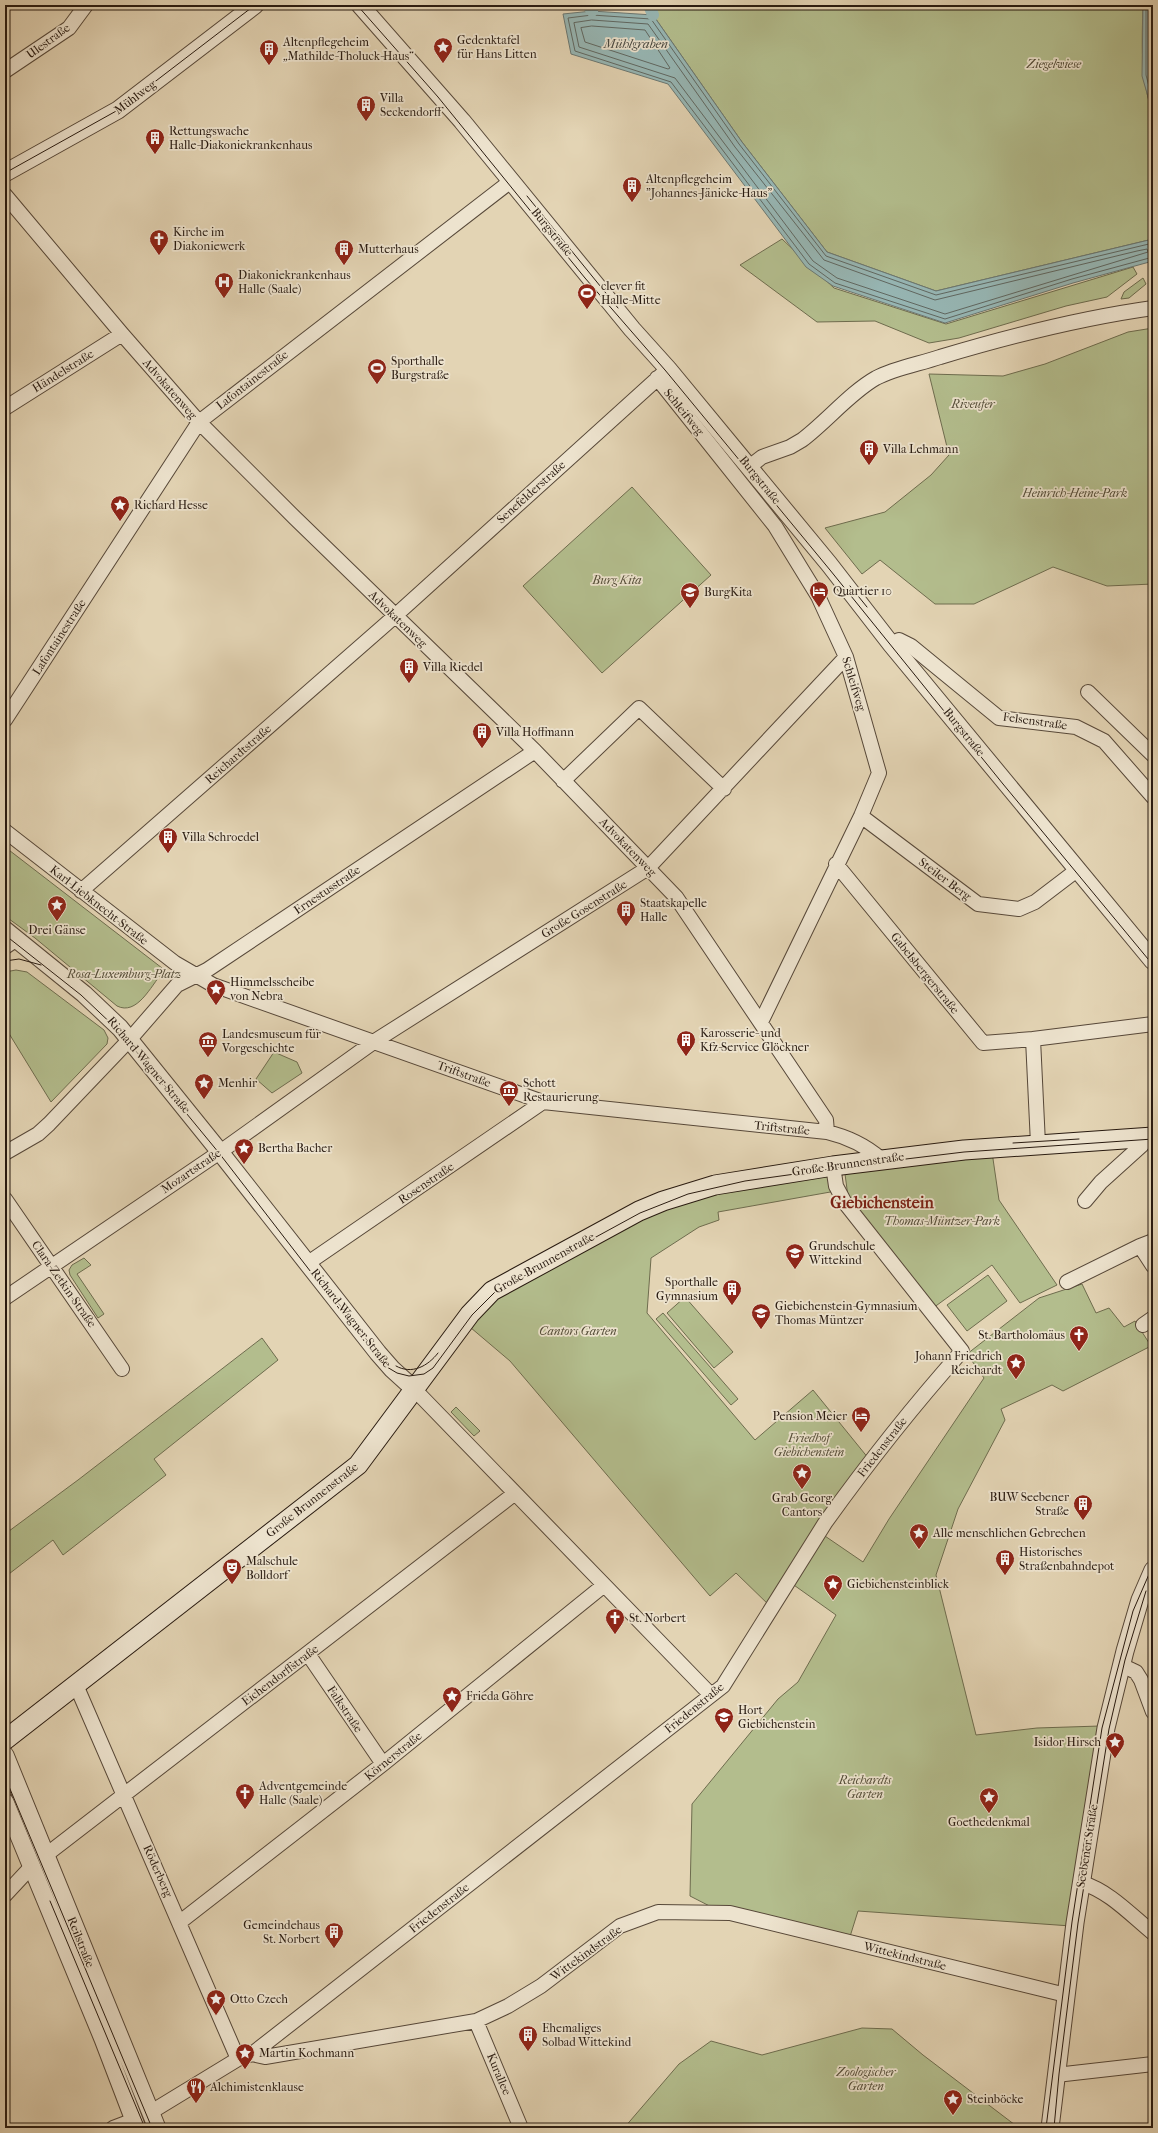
<svg xmlns="http://www.w3.org/2000/svg" width="1158" height="2133" font-family="'IM FELL French Canon',serif">
  <style>
    .green { fill: #b3bd8d; stroke: #6e6c4e }
    .water { fill: #97b7b5; stroke: #6b7873 }
    .lines { fill: none; stroke-linecap: round; stroke-linejoin: round }
    .shore { stroke: #606862; stroke-width: 1 }
    .canal { stroke: #97b7b5; stroke-width: 12 }
    .minor-casing { stroke: #574839; stroke-width: 16 }
    .tertiary-casing { stroke: #574839; stroke-width: 19 }
    .secondary-casing { stroke: #281a10; stroke-width: 21 }
    .minor { stroke: #ede3ce; stroke-width: 14 }
    .tertiary { stroke: #ede3ce; stroke-width: 17 }
    .secondary { stroke: #ede3ce; stroke-width: 19 }
    .tram { stroke: #281a10; stroke-width: 1 }
    .labels { text-anchor: middle; stroke-width: 3.5; stroke-linejoin: round; paint-order: stroke }
    .poi-label { font-size: 12px; fill: #281a10; stroke: #ede3ce; text-anchor: start }
    .street-label { font-size: 12px; fill: #281a10; stroke: #ede3ce }
    .park-label { font-size: 12px; font-style: italic; fill: #524b36; stroke: #ede3ce }
    .water-label { font-size: 13px; font-style: italic; fill: #494942; stroke: #ede3ce }
    .district-label { font-size: 16px; font-weight: bold; fill: #7a1f14; stroke: #ede3ce }
  </style>
  <rect width="100%" height="100%" fill="#e3d4b4"/>
  <filter id="stains"><feTurbulence type="fractalNoise" baseFrequency=".005" numOctaves="4"/><feColorMatrix values="0 0 0 0 .2 0 0 0 0 .09 0 0 0 0 .02 0 0 0 .5 -.17"/></filter>
  <radialGradient id="worn" r=".72"><stop offset=".6" stop-color="#630" stop-opacity="0"/><stop offset="1" stop-color="#630" stop-opacity=".3"/></radialGradient>
  <path class="green" d="M649,5H1143C1142,42 1140,79 1153,114V239L936,291L827,252L742,142L653,15Z
    M782,239L834,288L946,324L1133,267L1137,274L1107,297L1066,306L959,338L929,343L875,321L817,322L740,265Z
    M1143,278L1146,284L1129,298L1121,299L1124,292Z
    M1153,328V584L1107,586L1053,567L974,604H935L880,560L862,574L825,528L885,512L931,475L949,455L929,374L1003,376L1045,364L1128,332Z
    M632,487L711,575L602,673L523,586Z
    M5,847L162,968V973C151,986 137,1016 117,1006L35,938L5,916Z
    M16,970L27,972L104,1030L108,1038L107,1044L51,1102L5,1027V972Z
    M274,1052L297,1062L302,1073L272,1093L256,1079Z
    M992,1152L999,1200L1057,1285L1020,1303L992,1265L933,1308L849,1204L845,1174Z
    M833,1176L836,1191L718,1212L719,1220L699,1227L651,1258L647,1313L755,1440L813,1390L869,1459L772,1608L736,1573L710,1596L510,1361L464,1322L496,1294L639,1214L717,1187Z
    M84,1258L91,1265L77,1274L104,1314L98,1318L70,1275L69,1270L72,1265Z
    M988,1275L1007,1301L967,1331L947,1305Z
    M1082,1284L1096,1313L1109,1308L1124,1327L1135,1321L1151,1346L1063,1391L1052,1385L1001,1409L1005,1420L958,1509L936,1575L976,1735L1037,1728L1100,1726L1071,1926L858,1911L848,1943L733,1918L690,1896L692,1804L778,1699L798,1682L836,1615L791,1583L822,1534L863,1562L889,1519L984,1378L967,1354L1039,1298Z
    M685,1297L733,1352L714,1368L667,1313Z
    M663,1313L738,1399L731,1405L656,1319Z
    M262,1338L278,1360L154,1459L166,1475L63,1555L53,1540L5,1577V1534L78,1480Z
    M456,1407L480,1431L474,1436L451,1412Z
    M862,2028L892,2029L923,2055L1019,2128H624L679,2064L711,2041L762,2055Z"/>
  <path class="water" d="M1143,5H1153V114L1142,76Z
    M592,11L653,15L742,142L827,252L936,291L1153,239V261L1073,283L945,323L833,286L806,267L668,84L571,54L563,14Z"/>
  <g class="lines">
    <path class="shore" d="M1146,5V75L1153,102
      M1152,5L1151,75L1153,84
      M592,20L648,24L735,147L824,260L935,300L1137,251L1147,249L1148,252L945,314L837,278L813,261L675,78L579,47L574,23Z
      M592,26L645,30L670,68L668,69L585,42L581,28Z
      M1153,243L936,295L826,256L739,144L651,19L592,15L568,18L575,51L671,82L809,264L835,283L945,319L1072,279L1153,257"/>
    <path class="canal" d="M588,5L592,11
      M649,5L653,15"/>
    <g class="minor-casing">
      <path id="minor" d="M5,71L69,28L86,5
        M5,195L122,334L199,422L295,518L535,751L676,897L826,1120L827,1132
        M657,378L775,526L818,596L846,657L879,773L861,816L761,1022
        M5,408L122,334
        M749,467L762,457L790,447L802,440C826,422 851,392 876,378C895,368 919,364 940,357C1010,336 1081,318 1153,308
        M891,644L899,640L911,646L999,718L1076,727L1104,741L1153,797
        M1088,692L1153,755
        M5,720L199,422L511,181
        M563,781L639,708L724,789
        M861,816L978,904L1019,909L1035,902L1077,870
        M5,831L175,963L213,985L543,1102L827,1132C848,1137 865,1145 881,1159
        M836,864L983,1043L1033,1039
        M81,891L386,624L668,369
        M5,947L17,939
        M1038,1144L1033,1039L1153,1024
        M5,1153L38,1134L49,1124L131,1038L177,985L207,970L535,751
        M5,1199L122,1369
        M1085,1201L1101,1182L1142,1145L1143,1138
        M1140,1246L1153,1266
        M308,1263L543,1102
        M1067,1282L1140,1246L1153,1241
        M5,1298L220,1152L375,1041L648,868L846,657
        M1143,1325L1153,1318
        M414,1389L711,1695
        M308,1654L383,1764
        M1121,1665L1136,1672L1141,1680L1153,1712
        M76,1685L238,2059
        M46,1855L514,1494
        M1082,1883C1109,1891 1131,1915 1153,1933
        M5,1895L32,1866
        M180,1922L383,1764L603,1586
        M476,2021L521,2128
        M252,2054L265,2057L476,2021L508,2006L541,1986L620,1926L658,1912L730,1913L1066,1995
        M1056,2075L1153,2064
        M151,2112L238,2059L252,2054L723,1686L825,1523C868,1463 913,1406 962,1351L845,1203L836,1186L833,1166
        M113,2128L134,2120"/>
    </g>
    <g class="tertiary-casing">
      <path id="tertiary" d="M360,5L462,121L632,329L668,369L829,564L891,644L1153,961
        M5,173L118,110L255,5
        M5,930L84,994L120,1028L220,1152L378,1353L392,1369L414,1389
        M5,1755L157,2128
        M5,1802L103,2039L137,2128
        M1050,2128L1075,1923L1106,1728L1125,1651L1140,1600L1153,1570"/>
    </g>
    <g class="secondary-casing">
      <path id="secondary" d="M5,1740L358,1465L470,1314L492,1291L639,1211L663,1201L715,1185L833,1166L964,1150L1153,1137"/>
    </g>
    <use href="#minor" class="minor"/>
    <use href="#tertiary" class="tertiary"/>
    <use href="#secondary" class="secondary"/>
    <path class="tram" d="M357,5L438,97L585,278L665,370L830,570L1003,784L1153,965
      M5,173L118,110L255,5
      M527,196L618,308
      M850,586L867,607
      M5,935L81,995L117,1029L219,1153L375,1355L387,1367L397,1373L409,1376L424,1374L433,1368L472,1315L495,1292L640,1213L688,1194L745,1181L881,1162L964,1152L1153,1139
      M5,961L19,959L41,965
      M1013,1143L1079,1139
      M396,1366C412,1375 428,1366 438,1353
      M5,1777L152,2128
      M50,1901L145,2128
      M1046,2128L1072,1922L1102,1728L1133,1611L1153,1565
      M1054,2128L1059,2074L1078,1923L1109,1729L1125,1660L1146,1591"/>
  </g>
  <defs>
    <g id="sight-pin" transform="scale(1)"><path d="M0 17L-7.5 6A9.5 9.5 0 1 1 7.5 6Z" fill="#8f2418" stroke="#ede3ce"/><path d="M0-6L1.8-2.2L6-1.7L2.9 1.2L3.7 5.4L0 3.3L-3.7 5.4L-2.9 1.2L-6-1.7L-1.8-2.2Z" fill="#fff"/></g>
    <g id="building-pin" transform="scale(1)"><path d="M0 17L-7.5 6A9.5 9.5 0 1 1 7.5 6Z" fill="#8f2418" stroke="#ede3ce"/><path d="M-4-6H4V6H1V3H-1V6H-4ZM-2.5-4.3h1.7v1.8h-1.7ZM.8-4.3h1.7v1.8H.8ZM-2.5-1h1.7V.8h-1.7ZM.8-1h1.7V.8H.8Z" fill="#fff"/></g>
    <g id="church-pin" transform="scale(1)"><path d="M0 17L-7.5 6A9.5 9.5 0 1 1 7.5 6Z" fill="#8f2418" stroke="#ede3ce"/><path d="M-1.2-6h2.4v3.5h3.3v2.4h-3.3V6h-2.4V-.1h-3.3v-2.4h3.3Z" fill="#fff"/></g>
    <g id="hospital-pin" transform="scale(1)"><path d="M0 17L-7.5 6A9.5 9.5 0 1 1 7.5 6Z" fill="#8f2418" stroke="#ede3ce"/><path d="M-5-5h3v3.5h4V-5h3V5h-3V1.5h-4V5h-3Z" fill="#fff"/></g>
    <g id="stadium-pin" transform="scale(1)"><path d="M0 17L-7.5 6A9.5 9.5 0 1 1 7.5 6Z" fill="#8f2418" stroke="#ede3ce"/><path d="M0-5a6.5 5 0 1 0 0 10a6.5 5 0 1 0 0-10ZM-3.5-1.8h7v3.6h-7Z" fill="#fff"/></g>
    <g id="hotel-pin" transform="scale(1)"><path d="M0 17L-7.5 6A9.5 9.5 0 1 1 7.5 6Z" fill="#8f2418" stroke="#ede3ce"/><path d="M-6-4.5h1.5V1H6V5H4.5V3h-9V5H-6ZM-4 0a1.8 1.8 0 1 1 3.6 0ZM.5 0V-2.5h3Q6-2.5 6 0Z" fill="#fff"/></g>
    <g id="school-pin" transform="scale(1)"><path d="M0 17L-7.5 6A9.5 9.5 0 1 1 7.5 6Z" fill="#8f2418" stroke="#ede3ce"/><path d="M0-5L7-2L0 1L-7-2ZM-4 1L0 2.5L4 1V4Q0 6-4 4Z" fill="#fff"/></g>
    <g id="museum-pin" transform="scale(1)"><path d="M0 17L-7.5 6A9.5 9.5 0 1 1 7.5 6Z" fill="#8f2418" stroke="#ede3ce"/><path d="M0-6L6-3V-2H-6V-3ZM-5-1h2V3h-2ZM-1-1h2V3h-2ZM3-1h2V3H3ZM-6 4H6V6H-6Z" fill="#fff"/></g>
    <g id="theatre-pin" transform="scale(1)"><path d="M0 17L-7.5 6A9.5 9.5 0 1 1 7.5 6Z" fill="#8f2418" stroke="#ede3ce"/><path d="M-5-5.5Q0-4 5-5.5V0Q5 5 0 6Q-5 5-5 0ZM-3.3-2.5H-1v1.5H-3.3ZM1-2.5H3.3v1.5H1ZM-2.8 1Q0 5.5 2.8 1Z" fill="#fff"/></g>
    <g id="restaurant-pin" transform="scale(1)"><path d="M0 17L-7.5 6A9.5 9.5 0 1 1 7.5 6Z" fill="#8f2418" stroke="#ede3ce"/><path d="M-5-6h1v4h1v-4h1v4h1v-4h1v5L-1.5 .5V6h-2V.5L-5-1ZM5-6V6H3V1.5H1.5Q1.5-4 5-6Z" fill="#fff"/></g>
  </defs>
  <g fill-rule="evenodd">
    <use href="#sight-pin" x="443" y="47"/>
    <use href="#building-pin" x="269" y="49"/>
    <use href="#building-pin" x="366" y="105"/>
    <use href="#building-pin" x="155" y="138"/>
    <use href="#building-pin" x="632" y="186"/>
    <use href="#church-pin" x="159" y="239"/>
    <use href="#building-pin" x="344" y="249"/>
    <use href="#hospital-pin" x="224" y="282"/>
    <use href="#stadium-pin" x="587" y="293"/>
    <use href="#stadium-pin" x="377" y="368"/>
    <use href="#building-pin" x="869" y="449"/>
    <use href="#sight-pin" x="120" y="505"/>
    <use href="#hotel-pin" x="819" y="591"/>
    <use href="#school-pin" x="690" y="592"/>
    <use href="#building-pin" x="409" y="667"/>
    <use href="#building-pin" x="482" y="732"/>
    <use href="#building-pin" x="168" y="837"/>
    <use href="#sight-pin" x="57" y="905"/>
    <use href="#building-pin" x="626" y="910"/>
    <use href="#sight-pin" x="216" y="989"/>
    <use href="#building-pin" x="686" y="1040"/>
    <use href="#museum-pin" x="208" y="1041"/>
    <use href="#sight-pin" x="204" y="1083"/>
    <use href="#museum-pin" x="509" y="1090"/>
    <use href="#sight-pin" x="244" y="1148"/>
    <use href="#school-pin" x="795" y="1253"/>
    <use href="#building-pin" x="732" y="1289"/>
    <use href="#school-pin" x="761" y="1313"/>
    <use href="#church-pin" x="1079" y="1335"/>
    <use href="#sight-pin" x="1016" y="1363"/>
    <use href="#hotel-pin" x="861" y="1416"/>
    <use href="#sight-pin" x="802" y="1473"/>
    <use href="#building-pin" x="1083" y="1504"/>
    <use href="#sight-pin" x="919" y="1533"/>
    <use href="#building-pin" x="1005" y="1559"/>
    <use href="#theatre-pin" x="232" y="1568"/>
    <use href="#sight-pin" x="833" y="1584"/>
    <use href="#church-pin" x="615" y="1618"/>
    <use href="#sight-pin" x="452" y="1696"/>
    <use href="#school-pin" x="724" y="1717"/>
    <use href="#sight-pin" x="1115" y="1742"/>
    <use href="#church-pin" x="245" y="1793"/>
    <use href="#sight-pin" x="989" y="1797"/>
    <use href="#building-pin" x="334" y="1932"/>
    <use href="#sight-pin" x="216" y="1999"/>
    <use href="#building-pin" x="528" y="2035"/>
    <use href="#sight-pin" x="245" y="2053"/>
    <use href="#restaurant-pin" x="196" y="2087"/>
    <use href="#sight-pin" x="953" y="2099"/>
  </g>
  <g class="labels">
    <g class="poi-label">
      <text x="457" y="44">Gedenktafel<tspan x="457" dy="14">für Hans Litten</tspan></text>
      <text x="283" y="46">Altenpflegeheim<tspan x="283" dy="14">„Mathilde-Tholuck-Haus“</tspan></text>
      <text x="380" y="102">Villa<tspan x="380" dy="14">Seckendorff</tspan></text>
      <text x="169" y="135">Rettungswache<tspan x="169" dy="14">Halle-Diakoniekrankenhaus</tspan></text>
      <text x="646" y="183">Altenpflegeheim<tspan x="646" dy="14">"Johannes-Jänicke-Haus"</tspan></text>
      <text x="173" y="236">Kirche im<tspan x="173" dy="14">Diakoniewerk</tspan></text>
      <text x="358" y="253">Mutterhaus</text>
      <text x="238" y="279">Diakoniekrankenhaus<tspan x="238" dy="14">Halle (Saale)</tspan></text>
      <text x="601" y="290">clever fit<tspan x="601" dy="14">Halle-Mitte</tspan></text>
      <text x="391" y="365">Sporthalle<tspan x="391" dy="14">Burgstraße</tspan></text>
      <text x="883" y="453">Villa Lehmann</text>
      <text x="134" y="509">Richard Hesse</text>
      <text x="833" y="595">Quartier 10</text>
      <text x="704" y="596">BurgKita</text>
      <text x="423" y="671">Villa Riedel</text>
      <text x="496" y="736">Villa Hoffmann</text>
      <text x="182" y="841">Villa Schroedel</text>
      <text x="640" y="907">Staatskapelle<tspan x="640" dy="14">Halle</tspan></text>
      <text x="57" y="934" text-anchor="middle">Drei Gänse</text>
      <text x="230" y="986">Himmelsscheibe<tspan x="230" dy="14">von Nebra</tspan></text>
      <text x="700" y="1037">Karosserie- und<tspan x="700" dy="14">Kfz-Service Glöckner</tspan></text>
      <text x="222" y="1038">Landesmuseum für<tspan x="222" dy="14">Vorgeschichte</tspan></text>
      <text x="218" y="1087">Menhir</text>
      <text x="523" y="1087">Schott<tspan x="523" dy="14">Restaurierung</tspan></text>
      <text x="258" y="1152">Bertha Bacher</text>
      <text x="809" y="1250">Grundschule<tspan x="809" dy="14">Wittekind</tspan></text>
      <text x="718" y="1286" text-anchor="end">Sporthalle<tspan x="718" dy="14">Gymnasium</tspan></text>
      <text x="775" y="1310">Giebichenstein-Gymnasium<tspan x="775" dy="14">Thomas Müntzer</tspan></text>
      <text x="1065" y="1339" text-anchor="end">St. Bartholomäus</text>
      <text x="1002" y="1360" text-anchor="end">Johann Friedrich<tspan x="1002" dy="14">Reichardt</tspan></text>
      <text x="847" y="1420" text-anchor="end">Pension Meier</text>
      <text x="1069" y="1501" text-anchor="end">BUW Seebener<tspan x="1069" dy="14">Straße</tspan></text>
      <text x="802" y="1502" text-anchor="middle">Grab Georg<tspan x="802" dy="14">Cantors</tspan></text>
      <text x="933" y="1537">Alle menschlichen Gebrechen</text>
      <text x="1019" y="1556">Historisches<tspan x="1019" dy="14">Straßenbahndepot</tspan></text>
      <text x="246" y="1565">Malschule<tspan x="246" dy="14">Bolldorf</tspan></text>
      <text x="847" y="1588">Giebichensteinblick</text>
      <text x="629" y="1622">St. Norbert</text>
      <text x="466" y="1700">Frieda Göhre</text>
      <text x="738" y="1714">Hort<tspan x="738" dy="14">Giebichenstein</tspan></text>
      <text x="1101" y="1746" text-anchor="end">Isidor Hirsch</text>
      <text x="259" y="1790">Adventgemeinde<tspan x="259" dy="14">Halle (Saale)</tspan></text>
      <text x="989" y="1826" text-anchor="middle">Goethedenkmal</text>
      <text x="320" y="1929" text-anchor="end">Gemeindehaus<tspan x="320" dy="14">St. Norbert</tspan></text>
      <text x="230" y="2003">Otto Czech</text>
      <text x="542" y="2032">Ehemaliges<tspan x="542" dy="14">Solbad Wittekind</tspan></text>
      <text x="259" y="2057">Martin Kochmann</text>
      <text x="210" y="2091">Alchimistenklause</text>
      <text x="967" y="2103">Steinböcke</text>
    </g>
    <g class="street-label">
      <text transform="translate(48 41) rotate(-36)" y="4">Ulestraße</text>
      <text transform="translate(135 97) rotate(-37)" y="4">Mühlweg</text>
      <text transform="translate(552 232) rotate(51)" y="4">Burgstraße</text>
      <text transform="translate(63 371) rotate(-32)" y="4">Händelstraße</text>
      <text transform="translate(252 380) rotate(-38)" y="4">Lafontainestraße</text>
      <text transform="translate(170 389) rotate(49)" y="4">Advokatenweg</text>
      <text transform="translate(684 412) rotate(51)" y="4">Schleifweg</text>
      <text transform="translate(760 480) rotate(51)" y="4">Burgstraße</text>
      <text transform="translate(531 492) rotate(-42)" y="4">Senefelderstraße</text>
      <text transform="translate(398 619) rotate(44)" y="4">Advokatenweg</text>
      <text transform="translate(59 637) rotate(-57)" y="4">Lafontainestraße</text>
      <text transform="translate(854 684) rotate(73)" y="4">Schleifweg</text>
      <text transform="translate(1035 721) rotate(8)" y="4">Felsenstraße</text>
      <text transform="translate(964 732) rotate(51)" y="4">Burgstraße</text>
      <text transform="translate(238 754) rotate(-41)" y="4">Reichardtstraße</text>
      <text transform="translate(628 847) rotate(46)" y="4">Advokatenweg</text>
      <text transform="translate(945 879) rotate(37)" y="4">Steiler Berg</text>
      <text transform="translate(327 890) rotate(-34)" y="4">Ernestusstraße</text>
      <text transform="translate(99 905) rotate(38)" y="4">Karl-Liebknecht-Straße</text>
      <text transform="translate(584 909) rotate(-32)" y="4">Große Gosenstraße</text>
      <text transform="translate(925 973) rotate(51)" y="4">Gabelsbergerstraße</text>
      <text transform="translate(149 1065) rotate(50)" y="4">Richard-Wagner-Straße</text>
      <text transform="translate(464 1074) rotate(20)" y="4">Triftstraße</text>
      <text transform="translate(782 1128) rotate(6)" y="4">Triftstraße</text>
      <text transform="translate(848 1164) rotate(-8)" y="4">Große Brunnenstraße</text>
      <text transform="translate(191 1171) rotate(-34)" y="4">Mozartstraße</text>
      <text transform="translate(426 1183) rotate(-34)" y="4">Rosenstraße</text>
      <text transform="translate(544 1263) rotate(-29)" y="4">Große Brunnenstraße</text>
      <text transform="translate(64 1284) rotate(55)" y="4">Clara-Zetkin-Straße</text>
      <text transform="translate(351 1318) rotate(52)" y="4">Richard-Wagner-Straße</text>
      <text transform="translate(882 1447) rotate(-52)" y="4">Friedenstraße</text>
      <text transform="translate(312 1500) rotate(-38)" y="4">Große Brunnenstraße</text>
      <text transform="translate(280 1675) rotate(-37)" y="4">Eichendorffstraße</text>
      <text transform="translate(694 1708) rotate(-39)" y="4">Friedenstraße</text>
      <text transform="translate(345 1709) rotate(56)" y="4">Falkstraße</text>
      <text transform="translate(393 1756) rotate(-39)" y="4">Körnerstraße</text>
      <text transform="translate(1087 1846) rotate(-81)" y="4">Seebener Straße</text>
      <text transform="translate(158 1871) rotate(66)" y="4">Röderberg</text>
      <text transform="translate(439 1908) rotate(-38)" y="4">Friedenstraße</text>
      <text transform="translate(81 1942) rotate(68)" y="4">Reilstraße</text>
      <text transform="translate(586 1953) rotate(-36)" y="4">Wittekindstraße</text>
      <text transform="translate(905 1956) rotate(14)" y="4">Wittekindstraße</text>
      <text transform="translate(499 2074) rotate(67)" y="4">Kurallee</text>
    </g>
    <g class="park-label">
      <text x="1054" y="68">Ziegelwiese</text>
      <text x="973" y="408">Riveufer</text>
      <text x="1075" y="497">Heinrich-Heine-Park</text>
      <text x="617" y="584">Burg Kita</text>
      <text x="124" y="978">Rosa-Luxemburg-Platz</text>
      <text x="942" y="1225">Thomas-Müntzer-Park</text>
      <text x="578" y="1335">Cantors Garten</text>
      <text x="809" y="1442">Friedhof<tspan x="809" dy="14">Giebichenstein</tspan></text>
      <text x="865" y="1784">Reichardts<tspan x="865" dy="14">Garten</tspan></text>
      <text x="866" y="2076">Zoologischer<tspan x="866" dy="14">Garten</tspan></text>
    </g>
    <g class="water-label">
      <text x="636" y="48">Mühlgraben</text>
    </g>
    <g class="district-label">
      <text x="882" y="1208">Giebichenstein</text>
    </g>
  </g>
  <rect width="1158" height="2133" fill="none" stroke="#e3d4b4" stroke-width="20"/>
  <rect x="6" y="6" width="1146" height="2121" fill="none" stroke="#281a10" stroke-width="2"/>
  <rect x="10" y="10" width="1138" height="2113" fill="none" stroke="#281a10"/>
  <rect width="100%" height="100%" filter="url(#stains)"/>
  <rect width="100%" height="100%" fill="url(#worn)"/>
</svg>
